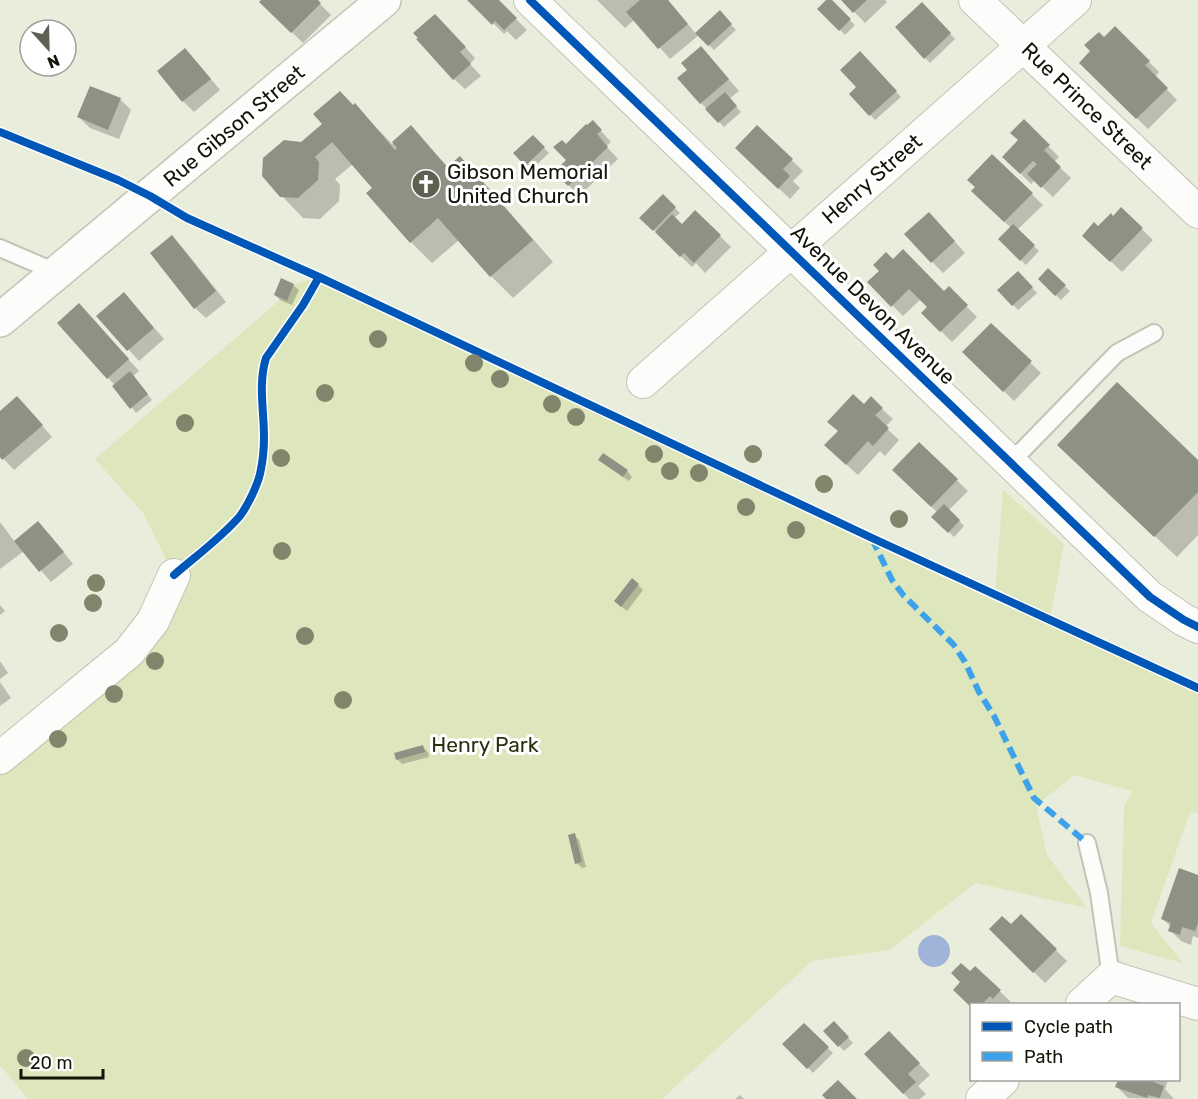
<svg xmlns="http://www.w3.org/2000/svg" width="1198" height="1099" font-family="Rubik,sans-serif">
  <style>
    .green { fill: #dee6bd }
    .water { fill: #a0b3d9 }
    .shadow { fill: #0003 }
    .building { fill: #8e9284 }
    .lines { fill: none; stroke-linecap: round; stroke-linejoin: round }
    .service-casing { stroke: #c1c4b6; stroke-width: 20 }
    .minor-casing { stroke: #c1c4b6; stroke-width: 34 }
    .secondary-casing { stroke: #c1c4b6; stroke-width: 36 }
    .service { stroke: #fcfcfa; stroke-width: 16 }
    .minor { stroke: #fcfcfa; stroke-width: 32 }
    .secondary { stroke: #fcfcfa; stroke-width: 33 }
    .quiet { stroke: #3da2e9; stroke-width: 6; stroke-dasharray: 12 6; stroke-linecap: butt }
    .cycleway-casing { stroke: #fff; stroke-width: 11 }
    .cycleway { stroke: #0057b8; stroke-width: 8 }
    .tree { fill: #80856b }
    .labels { text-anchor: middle; stroke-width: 6; stroke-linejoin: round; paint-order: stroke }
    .street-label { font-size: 21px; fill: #131509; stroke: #fff }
    .poi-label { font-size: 21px; fill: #131509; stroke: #fff; text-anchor: start }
    .park-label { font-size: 21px; fill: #2b3010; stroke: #fff }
  </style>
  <rect width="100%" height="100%" fill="#e9eddb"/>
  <path class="green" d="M319,277L995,593L1003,490L1064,544L1050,619L1198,688V813L1190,812L1151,923L1183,963L1120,946L1124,807L1132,791L1074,775L1036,806L1047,855L1087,908L976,883L889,950L812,961L662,1099H28L0,1065V758L129,652L174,575L143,513L95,459L281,299L287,301L294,284Z"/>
  <path class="water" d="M918 951a16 16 0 1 1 32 0a16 16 0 1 1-32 0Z"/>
  <path class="shadow" d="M263,0H316L331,15L303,43L261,2Z
    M470,0H497L527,30L516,40L507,31L504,34Z
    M597,0H668L696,34L719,12L736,30L714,50L699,35L670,59L635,19L625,28Z
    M828,0L855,25L845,35L820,9Z
    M843,0H885L887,2L865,23Z
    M922,4L955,39L930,63L897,27Z
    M446,27L475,58L470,64L481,76L465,89L454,79Z
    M1115,28L1159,72L1155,77L1177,100L1148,129L1081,63Z
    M185,50L196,61L220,90L194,112L183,101L159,72Z
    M860,53L901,97L875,120L851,94L858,87Z
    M711,59L739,91L729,99L741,112L724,127L701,103Z
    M120,99L131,110L119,139L90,128L79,117Z
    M355,105L392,144L411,127L448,167L459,158L481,179L553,262L513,298L491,276L459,240L432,263L411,242L374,188L353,164L335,179L340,185L339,201L320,219L303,218L282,196L301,144Z
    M593,122L611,142L606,146L618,159L579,196L556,172L568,160L566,146Z
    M1024,122L1059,157L1054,162L1071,178L1053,197L1035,180L1031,184L1004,157L1020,140Z
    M757,127L803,171L793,181L800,188L790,199L737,148Z
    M533,137L549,153L531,170L516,153Z
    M992,156L1043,205L1017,230L1039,251L1026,265L1000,239L1011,228L973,191Z
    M663,196L680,213L674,218L682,226L695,212L731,247L705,273L696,263L692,267L642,218Z
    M1121,209L1153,240L1122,272L1095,246L1098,228L1113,218Z
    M940,225L965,253L943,273L906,235Z
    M172,237L183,248L226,302L206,318L195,308Z
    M1048,270L1070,291L1061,300L1040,279Z
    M1018,273L1037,293L1018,310L999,291Z
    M869,282L944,293L949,289L977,317L952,342L923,313L929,307L921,299L903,316Z
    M293,285L299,290L292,305L280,300L275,295Z
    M134,305L164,339L139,361L98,316Z
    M89,316L139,371L133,376L152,400L136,413L115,385L108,378Z
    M991,325L1041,373L1014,401L964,352Z
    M871,399L893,419L885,427L899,440L885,456L880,451L858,475L837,456L864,406Z
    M28,409L52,437L14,470L0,455V412Z
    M919,444L968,491L949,510L964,526L954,537L934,517L938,513L894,470Z
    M603,455L627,471L632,477L629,481L605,464Z
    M1198,462V535L1177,557L1081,466Z
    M0,522L15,542L49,534L73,564L51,582L24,551L0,569Z
    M638,585L643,590L627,611L621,606Z
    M0,605L5,611L0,615Z
    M0,661L8,673L0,679Z
    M0,682L11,698L0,706Z
    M423,747L428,752L429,757L402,764L397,759Z
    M574,835L579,840L586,867L582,868L577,863Z
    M1198,876V938L1193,936L1191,945L1181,941L1170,930L1171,927L1163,919Z
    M1021,916L1067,961L1045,983L991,929L1011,926Z
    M975,968L1011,1002L1008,1004H972L970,973Z
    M834,1023L853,1043L844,1051L825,1031Z
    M804,1025L833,1053L813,1073L785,1044Z
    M889,1033L930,1075L918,1086L926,1094L920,1099H909L866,1054Z
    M1119,1080H1168L1165,1089L1174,1099L1128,1098L1117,1087Z
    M740,1095L744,1099H735Z"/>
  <path class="building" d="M261,0H318L321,3L291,33L259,2Z
    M467,0H499L517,18L504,30L495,21L492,25Z
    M640,0H668L688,24L658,49L626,12Z
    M826,0H832L851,19L839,31L817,9Z
    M841,0H867L853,13Z
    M922,2L951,33L924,59L895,27Z
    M720,10L732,24L708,46L695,33Z
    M435,14L466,47L460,52L471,64L453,80L416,39L418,38L413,33Z
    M1115,26L1150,61L1145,65L1168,88L1136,119L1079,63L1090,51L1084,45L1099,32L1104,37Z
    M701,46L729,79L700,104L677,78L687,70L681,63Z
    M185,48L211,79L182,102L157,71Z
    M860,51L897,91L869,116L849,94L856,87L840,70Z
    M90,86L121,98L108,130L77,117Z
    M340,91L353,105L355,103L395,150L397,148L392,142L411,125L447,167L460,156L533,240L490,277L438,218L410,243L366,193L372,188L332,142L315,157L319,162L318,180L298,198L280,197L262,176L263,158L284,140L301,142L322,124L313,114Z
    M725,92L737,106L718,123L705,109Z
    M1024,119L1050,145L1044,150L1061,167L1041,188L1027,174L1037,164L1033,161L1020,174L1002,157L1018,140L1010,133Z
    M593,120L602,130L597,134L608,147L568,186L554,172L566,160L553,147L562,140L566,144L586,124L587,125Z
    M757,125L793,159L783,169L790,176L778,189L735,148Z
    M533,135L545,147L525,166L513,153Z
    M992,154L1033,193L1004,222L971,191L975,187L967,180Z
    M663,194L676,207L653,231L639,218Z
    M1121,207L1143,228L1110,262L1082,236L1094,222L1098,226L1111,213L1113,216Z
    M695,210L721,235L694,263L684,253L680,257L655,232L672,214L682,224Z
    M929,212L955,241L931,263L904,234Z
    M1013,224L1035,245L1020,261L998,239Z
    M172,235L216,291L194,309L150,253Z
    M903,249L944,291L949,286L968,305L940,332L921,313L927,307L909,289L891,307L867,282L879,271L873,265L886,252L893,259Z
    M1048,268L1066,285L1055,296L1038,279Z
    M1018,271L1033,287L1012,306L997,290Z
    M281,278L294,284L287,301L274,295Z
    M124,292L154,328L127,351L96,316Z
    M79,303L129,359L107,379L57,323Z
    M991,323L1032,361L1003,392L962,352Z
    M130,371L148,394L130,409L112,386Z
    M1117,382L1198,460V492L1154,537L1057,445Z
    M853,394L864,404L871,396L883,408L875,415L889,428L873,446L868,441L846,465L824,445L838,431L827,422Z
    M17,396L43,425L2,460L0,457V411Z
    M919,442L958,479L931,507L892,470Z
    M603,453L628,470L623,477L598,460Z
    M944,504L960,520L948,533L931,517Z
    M38,521L64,552L39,572L14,541Z
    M632,578L639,584L621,607L614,601Z
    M423,745L425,752L396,760L394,753Z
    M575,833L582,862L575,864L568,835Z
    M1179,868L1198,875V923L1195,931L1182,927L1180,935L1168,931L1171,923L1161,919Z
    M1021,914L1057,949L1033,973L989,929L1002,916L1011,924Z
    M961,963L970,971L975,966L1001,990L993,999L990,996L982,1004H972V1008L953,990L960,982L951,973Z
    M834,1021L849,1037L838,1047L823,1031Z
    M804,1023L829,1047L807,1069L782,1044Z
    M889,1031L920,1063L908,1074L916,1082L903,1094L864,1054Z
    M838,1080L857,1099H826L822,1095Z
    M1118,1080H1154L1153,1082L1164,1086L1160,1098L1148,1095L1147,1098L1115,1087Z"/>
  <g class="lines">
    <g class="service-casing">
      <path id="service" d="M0,248L58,273
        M1011,462L1117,353L1154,333
        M1087,843L1099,893L1111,977"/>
    </g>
    <g class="minor-casing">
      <path id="minor" d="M530,0L1150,597L1184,620L1198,627
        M975,0L1198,212
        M643,382L1075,0
        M0,758L129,652L153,621L174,575
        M1082,1004L1111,977L1198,1004
        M982,1099L1003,1080"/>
    </g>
    <g class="secondary-casing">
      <path id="secondary" d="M0,320L384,0"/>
    </g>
    <use href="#service" class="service"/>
    <use href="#minor" class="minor"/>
    <use href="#secondary" class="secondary"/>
    <path class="quiet" d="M872,539L892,580L904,596L953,644L965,662L979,692L994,716L1034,798L1087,843"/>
    <g class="cycleway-casing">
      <path id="cycleway" d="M530,0L1150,597L1184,620L1198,627
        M0,132L118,180L150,196L187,218L319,277L872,538L1198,688
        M174,575C196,556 221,538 240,516C248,505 259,483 261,469C263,459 264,447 264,437C264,410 258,384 266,358L303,305L319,277"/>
    </g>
    <use href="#cycleway" class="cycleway"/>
  </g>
  <g class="tree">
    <circle cx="378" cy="339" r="9"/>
    <circle cx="474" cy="363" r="9"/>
    <circle cx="500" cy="379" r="9"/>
    <circle cx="325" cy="393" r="9"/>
    <circle cx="552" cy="404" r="9"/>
    <circle cx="576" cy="417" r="9"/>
    <circle cx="185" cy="423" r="9"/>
    <circle cx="654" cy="454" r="9"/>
    <circle cx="753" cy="454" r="9"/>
    <circle cx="281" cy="458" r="9"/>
    <circle cx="670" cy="471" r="9"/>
    <circle cx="699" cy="473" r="9"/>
    <circle cx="824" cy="484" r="9"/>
    <circle cx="746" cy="507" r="9"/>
    <circle cx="899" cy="519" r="9"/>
    <circle cx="796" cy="530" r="9"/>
    <circle cx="282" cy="551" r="9"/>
    <circle cx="96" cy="583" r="9"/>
    <circle cx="93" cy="603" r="9"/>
    <circle cx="59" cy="633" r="9"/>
    <circle cx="305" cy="636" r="9"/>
    <circle cx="155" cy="661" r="9"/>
    <circle cx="114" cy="694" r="9"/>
    <circle cx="343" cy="700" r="9"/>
    <circle cx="58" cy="739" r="9"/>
    <circle cx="26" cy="1058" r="9"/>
  </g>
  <defs>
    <g id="church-disc" transform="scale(1.5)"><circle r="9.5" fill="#5e6152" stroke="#fff"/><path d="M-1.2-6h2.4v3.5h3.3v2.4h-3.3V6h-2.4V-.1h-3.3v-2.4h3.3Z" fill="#fff"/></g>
  </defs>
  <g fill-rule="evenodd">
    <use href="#church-disc" x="426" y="184"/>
  </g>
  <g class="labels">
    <g class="street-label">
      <text transform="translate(1087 106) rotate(44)" y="7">Rue Prince Street</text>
      <text transform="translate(234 126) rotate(-40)" y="7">Rue Gibson Street</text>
      <text transform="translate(872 179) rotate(-41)" y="7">Henry Street</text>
      <text transform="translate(873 305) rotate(44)" y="7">Avenue Devon Avenue</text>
    </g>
    <g class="poi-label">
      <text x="447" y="179">Gibson Memorial<tspan x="447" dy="24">United Church</tspan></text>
    </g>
    <g class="park-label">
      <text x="485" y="752">Henry Park</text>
    </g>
  </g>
  <rect x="970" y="1003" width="210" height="78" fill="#ffffff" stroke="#a1a19d" stroke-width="1.5"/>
  <rect x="982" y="1022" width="30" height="9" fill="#0057b8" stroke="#a1a19d" stroke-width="1.5"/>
  <text x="1024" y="1033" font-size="18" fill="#131509">Cycle path</text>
  <rect x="982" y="1052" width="30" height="9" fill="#3da2e9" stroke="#a1a19d" stroke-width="1.5"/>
  <text x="1024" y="1063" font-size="18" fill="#131509">Path</text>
  <g transform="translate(48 48) rotate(158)"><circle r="28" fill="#ffffff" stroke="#a1a19d" stroke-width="1.5"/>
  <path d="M0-4.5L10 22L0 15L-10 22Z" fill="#5e6152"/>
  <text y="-9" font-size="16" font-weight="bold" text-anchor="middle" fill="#131509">N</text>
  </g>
  <path d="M21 1069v9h82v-9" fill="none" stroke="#131509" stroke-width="3"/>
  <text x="30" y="1069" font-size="18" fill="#131509" stroke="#ffffff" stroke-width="4.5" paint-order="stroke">20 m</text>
</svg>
